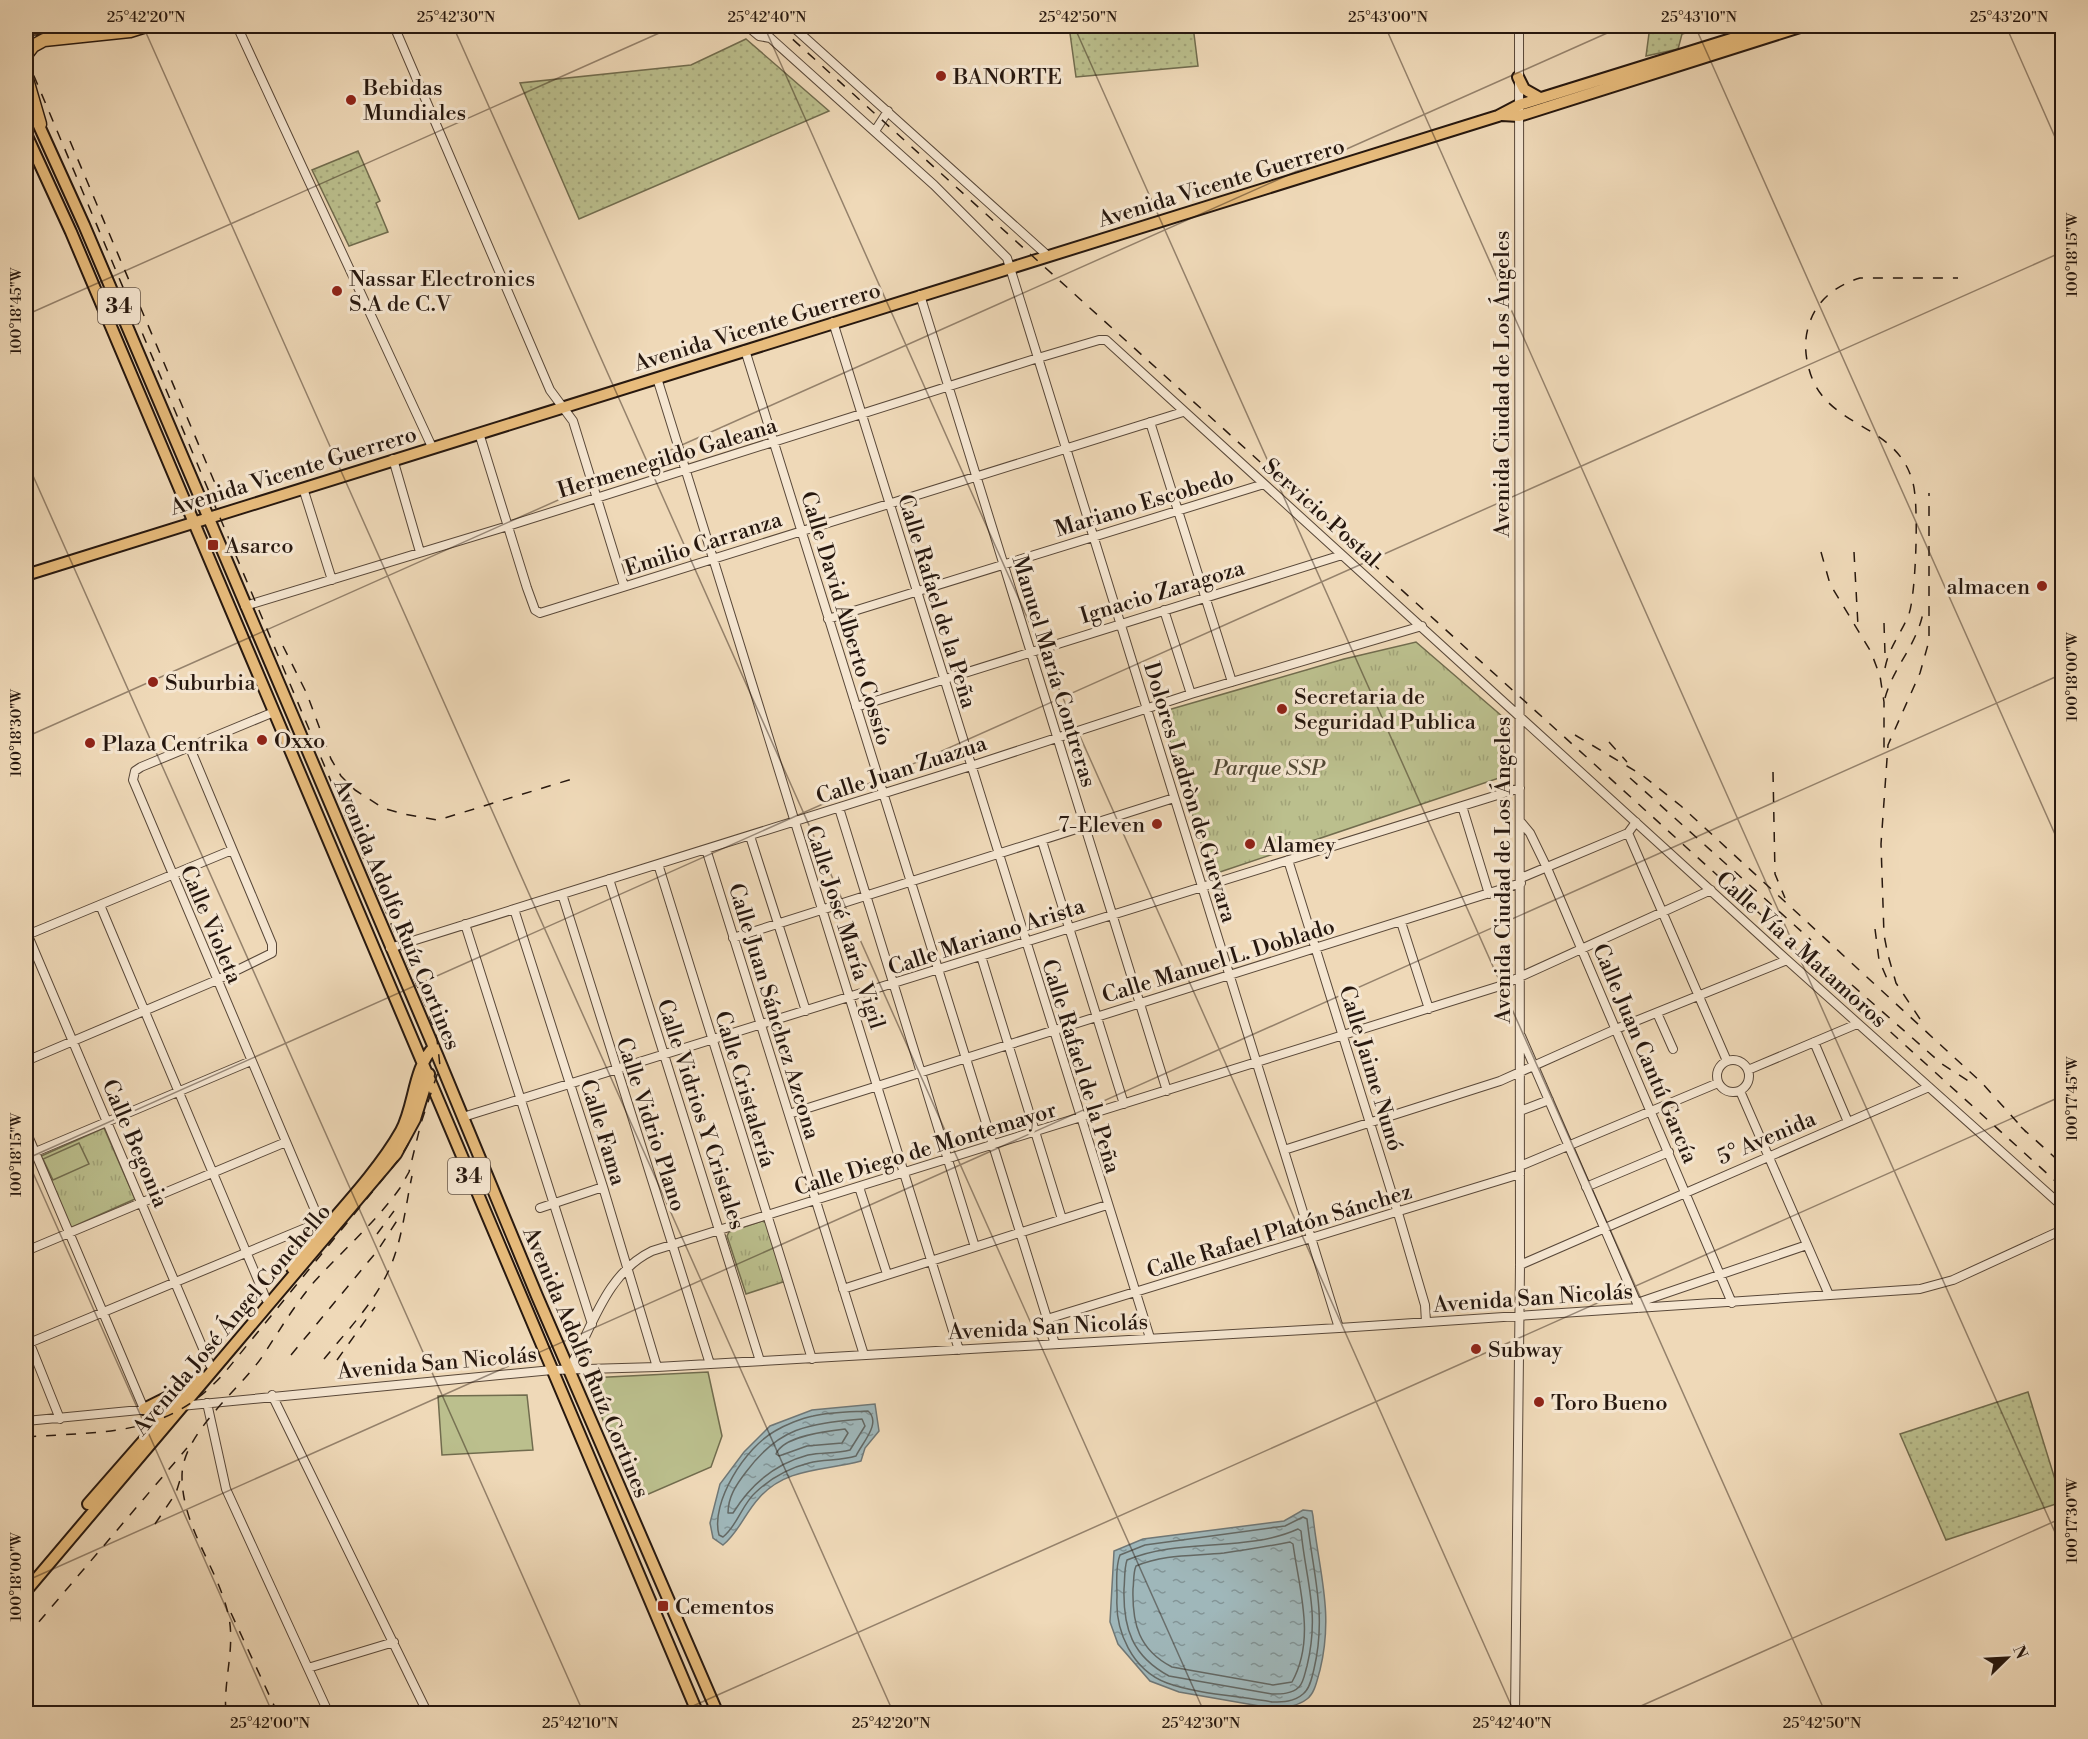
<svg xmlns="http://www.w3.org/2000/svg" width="2088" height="1739" font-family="'Libre Bodoni',serif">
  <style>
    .grass { fill: url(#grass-dots); stroke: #716c4e; stroke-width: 1.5 }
    .park { fill: url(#park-tufts); stroke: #716c4e; stroke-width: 1.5 }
    .pitch { fill: #bbbf8d; stroke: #716c4e; stroke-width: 1.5 }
    .water { fill: url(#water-ripples); stroke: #6f7776; stroke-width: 1.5 }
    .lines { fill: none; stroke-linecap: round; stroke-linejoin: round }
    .shore { stroke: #636864; stroke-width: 1.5 }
    .minor-casing { stroke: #594839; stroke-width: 10 }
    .major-casing { stroke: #27180f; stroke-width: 14 }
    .highway-casing { stroke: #27180f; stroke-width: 15 }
    .minor { stroke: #f5e6d1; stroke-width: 8 }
    .major { stroke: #e8bc7c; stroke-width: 10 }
    .highway { stroke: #e8bc7c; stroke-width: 12 }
    .rail { stroke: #27180f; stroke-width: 1.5; stroke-dasharray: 10 10; stroke-linecap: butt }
    .ticks { fill: none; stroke: #27180f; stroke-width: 1.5; stroke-opacity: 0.45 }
    .poi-dot { fill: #8f2418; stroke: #f5e6d1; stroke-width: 2 }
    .labels { text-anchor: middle; stroke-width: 6; stroke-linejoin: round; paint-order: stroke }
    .shield { fill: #f5e6d1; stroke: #655649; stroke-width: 1.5 }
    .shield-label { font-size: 21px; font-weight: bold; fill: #27180f }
    .poi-label { font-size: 22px; fill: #27180f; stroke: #f5e6d1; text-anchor: start }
    .street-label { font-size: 22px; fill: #27180f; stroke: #f5e6d1 }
    .park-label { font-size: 22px; font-style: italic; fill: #534a35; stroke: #f5e6d1 }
    .neatline { fill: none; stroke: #27180f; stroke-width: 2 }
    .ticks-label { font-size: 15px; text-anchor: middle; fill: #27180f }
  </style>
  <defs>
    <pattern id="grass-dots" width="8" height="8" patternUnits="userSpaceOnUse" patternTransform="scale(1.5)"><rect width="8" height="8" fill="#bbbf8d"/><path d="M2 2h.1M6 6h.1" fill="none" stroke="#a1a378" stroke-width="1.8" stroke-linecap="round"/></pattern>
    <pattern id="park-tufts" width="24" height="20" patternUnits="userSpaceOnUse" patternTransform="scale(1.5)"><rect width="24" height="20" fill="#bbbf8d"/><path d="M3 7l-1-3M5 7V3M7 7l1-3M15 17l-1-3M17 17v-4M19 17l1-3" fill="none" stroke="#a1a378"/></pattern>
    <pattern id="water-ripples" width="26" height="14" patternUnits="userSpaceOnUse" patternTransform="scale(1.5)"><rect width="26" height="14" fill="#9fb7ba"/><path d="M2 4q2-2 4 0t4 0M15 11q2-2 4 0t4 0" fill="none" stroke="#829496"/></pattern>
  </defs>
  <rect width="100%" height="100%" fill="#efd9b8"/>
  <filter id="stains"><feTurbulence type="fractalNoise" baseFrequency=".00333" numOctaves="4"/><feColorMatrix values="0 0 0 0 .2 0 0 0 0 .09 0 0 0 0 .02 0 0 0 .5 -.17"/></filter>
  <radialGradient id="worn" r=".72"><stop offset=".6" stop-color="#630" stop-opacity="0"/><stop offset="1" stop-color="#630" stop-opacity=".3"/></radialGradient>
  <path class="grass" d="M1069,26H1193L1198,66L1076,77Z
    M1650,26H1711L1682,34L1678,49L1646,56Z
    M746,39L829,111L579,219L520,83L691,65Z
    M358,151L380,201L376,203L388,232L349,246L312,170Z
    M2028,1392L2062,1502L1946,1540L1900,1434Z"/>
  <path class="park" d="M1416,642L1510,723L1511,774L1211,875L1161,712L1344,659Z
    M104,1128L135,1199L70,1228L39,1157Z
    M762,1221L767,1223L786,1281L746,1294L727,1236L729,1232Z"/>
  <path class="pitch" d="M79,1143L89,1164L53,1180L43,1159Z
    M708,1372L722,1436L711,1467L637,1499L587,1383L589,1378Z
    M527,1395L533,1450L442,1455L438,1396Z"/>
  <path class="water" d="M875,1404L879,1431L865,1448L861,1461C825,1471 786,1467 759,1498C745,1513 739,1532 723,1545L713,1538L710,1523L720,1484L744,1452L770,1426L812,1410Z
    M1303,1510L1312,1511L1313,1516C1319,1573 1334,1612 1320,1670C1317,1680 1315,1693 1307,1699C1297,1707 1283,1708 1271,1708L1179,1692L1150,1681L1118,1644L1110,1622L1114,1551L1143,1539L1284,1521Z"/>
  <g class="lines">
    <path class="shore" d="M868,1411C882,1423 862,1443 856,1456C840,1461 825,1459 809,1463C789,1468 771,1478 756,1492C742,1504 738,1525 723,1537L719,1535C710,1502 746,1447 775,1431C785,1425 802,1418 813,1416C831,1412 851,1412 868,1411Z
      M862,1419L865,1426L850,1450C836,1454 822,1452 808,1455C774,1464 751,1484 733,1513H728C728,1497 736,1485 746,1472C780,1426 809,1424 862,1419Z
      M845,1429L848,1433L842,1443L807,1446L779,1456L776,1454C783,1436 827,1431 845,1429Z
      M1303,1517L1307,1519C1313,1574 1327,1614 1314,1669C1312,1677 1310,1689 1303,1694C1294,1702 1283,1702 1272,1702C1240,1696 1197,1694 1167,1683C1132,1670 1115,1631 1117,1597C1117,1584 1115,1567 1120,1555L1145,1545L1285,1526Z
      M1298,1529L1301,1531C1306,1582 1320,1612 1307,1666C1305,1672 1304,1682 1299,1687C1292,1694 1281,1694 1272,1694L1169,1676C1132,1656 1123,1628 1124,1589C1125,1579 1124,1569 1127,1560C1181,1537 1245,1553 1298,1529Z
      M1290,1542L1293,1544C1299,1589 1316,1639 1292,1682L1273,1685L1172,1667C1139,1650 1132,1624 1133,1589C1134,1582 1133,1573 1136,1566C1164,1554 1194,1556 1224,1553C1246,1550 1269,1546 1290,1542Z"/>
    <g class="minor-casing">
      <path id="minor" d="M237,26L432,447
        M394,26L550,390L573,421L624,586
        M747,26L759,36L770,38
        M757,26L934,185L1007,258L1339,1328
        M792,26L1048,256
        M875,131L888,111
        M920,295L1167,1091
        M833,322L1150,1338
        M745,350L1055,1344
        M657,378L959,1350
        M1150,422L1232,682
        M479,433L527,588L535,610L540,613L1183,412
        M393,459L420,552
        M303,488L332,580
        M245,606L508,526L1038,358L1099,340H1106L1787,960L2062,1206
        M1164,610L1191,694
        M828,619L1264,484
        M856,707L1342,555
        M274,712L141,767L135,771L133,780L320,1222L325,1227
        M1462,806L1489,894
        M839,808L975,1247
        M1520,821L1530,833L1547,868L1732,1303
        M1628,833L1727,1061
        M750,836L806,1011
        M1042,841L1124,1104
        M706,849L864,1355
        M1288,860L1398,1213L1425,1305L1426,1322
        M658,864L812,1359
        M1521,878L1628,833L1636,822
        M609,879L760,1361
        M562,894L710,1364
        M100,905L266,1299
        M514,909L603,1187L657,1367
        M1401,922L1429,1009
        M465,924L592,1324
        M26,931L210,1365
        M27,935L232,850
        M733,938L1174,798
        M390,948L971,766L1191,694L1422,626
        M981,956L1062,1219
        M1657,1013L1673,1049
        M1521,1036L1639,1308
        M1814,1042L1848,1122
        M1717 1076a16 16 0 1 1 32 0a16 16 0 1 1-32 0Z
        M26,1061L217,980L272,953V944L190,748
        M1748,1070L1857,1024
        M1740,1091L1829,1295
        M1520,1111L1549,1100
        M789,1114L1521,883
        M463,1117L1520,788
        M26,1131L144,1409
        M1284,1150L1500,1081L1616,1029L1787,960
        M26,1156L251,1061
        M1520,1166L1718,1083
        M859,1187L887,1274
        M1586,1187L1669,1152
        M540,1208L603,1187
        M26,1251L286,1142
        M1520,1265L1929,1087
        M843,1289L1107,1205
        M1637,1303L1807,1245
        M1047,1319L1520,1174
        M26,1334L60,1419
        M29,1343L320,1222
        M569,1369C592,1328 606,1273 652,1251L1500,986L1711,890
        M272,1395L428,1714
        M207,1403L226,1489L329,1714
        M26,1421L552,1370L657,1367L1339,1328L1920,1289L1953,1280L2062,1230
        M308,1668L394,1642
        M1515,1714L1520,1265L1519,26"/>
    </g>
    <g class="major-casing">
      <path id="major" d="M1518,77L1524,89L1540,98
        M26,97L84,225L438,1057L537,1296L718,1714
        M1502,115L1519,116L1803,26
        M26,134L71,232L698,1714
        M26,575L1498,116L1519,105L1773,26
        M292,1268C325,1226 375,1177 401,1131C415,1105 413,1068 434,1047
        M144,1409L184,1389
        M88,1504L200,1376
        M26,1591L396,1154L415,1119L429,1074"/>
    </g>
    <g class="highway-casing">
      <path id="highway" d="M26,29L60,26
        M26,55L33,46L44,40L130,31L146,26
        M26,76L40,124"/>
    </g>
    <use href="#minor" class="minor"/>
    <use href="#major" class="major"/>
    <use href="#highway" class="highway"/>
    <path class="rail" d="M778,26L2062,1187
      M26,57L429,1014L437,1039L440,1066L421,1123L409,1172L400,1188C376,1222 342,1251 314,1282C294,1306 279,1331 262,1357C239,1390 182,1434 182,1476C182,1529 219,1568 229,1618C235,1649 223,1682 226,1714
      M70,141L217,488
      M1821,552L1830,584L1871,652L1880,676L1884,702V748
      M1854,552L1858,626
      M1884,623L1885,654
      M283,646L307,694L331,759L341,776L355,790L383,808L403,814L438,820L572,779
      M1885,668C1889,647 1901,634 1909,614C1916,593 1919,504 1913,483C1897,421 1825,430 1809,369C1805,355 1804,339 1809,325C1816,300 1837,285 1860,278H1958
      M1885,698C1894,665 1918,645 1924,608
      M1575,735L1642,775L1681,806L1982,1083L2026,1132
      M1609,742L1627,762
      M1773,772L1775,874L1785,898
      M1630,778L1811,940
      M1875,929L1879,960L1888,981
      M1852,985L1942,1064L1970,1082
      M1920,1019L1896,983L1888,955L1884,935L1881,844L1888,745L1920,673L1929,641V493
      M2021,1127L2062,1164
      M377,1234L394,1211
      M291,1355L378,1250L400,1216
      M324,1359C346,1332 372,1305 387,1274C402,1244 405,1208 412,1176
      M337,1360L375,1307
      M26,1437C106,1431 168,1438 226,1371L400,1158L413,1136
      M155,1524L176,1493L180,1480
      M231,1613L278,1714
      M26,1637L187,1448"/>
  </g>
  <path class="ticks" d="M143,26L894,1714M453,26L1205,1714M764,26L1515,1714M1074,26L1826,1714M1385,26L2062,1548M1695,26L2062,850M2006,26L2062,153M26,315L675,26M26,460L584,1714M26,737L1623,26M26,1157L273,1714M26,1159L2062,252M26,1581L2062,674M675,1714L2062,1096M1623,1714L2062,1518"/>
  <g class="poi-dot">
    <circle cx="941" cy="76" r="6"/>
    <circle cx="351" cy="100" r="6"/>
    <circle cx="337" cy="291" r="6"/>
    <rect x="207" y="539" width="12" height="12" rx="3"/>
    <circle cx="2042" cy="586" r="6"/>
    <circle cx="153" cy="682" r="6"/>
    <circle cx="1282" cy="709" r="6"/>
    <circle cx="262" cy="740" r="6"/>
    <circle cx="90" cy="743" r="6"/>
    <circle cx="1157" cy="824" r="6"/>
    <circle cx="1250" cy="844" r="6"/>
    <circle cx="1476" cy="1349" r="6"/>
    <circle cx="1539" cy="1402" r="6"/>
    <rect x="657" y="1600" width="12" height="12" rx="3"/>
  </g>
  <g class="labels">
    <g class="shield">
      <rect x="98" y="288" width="42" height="36" rx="4.5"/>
      <rect x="448" y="1158" width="42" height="36" rx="4.5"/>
    </g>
    <g class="shield-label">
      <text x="119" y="313">34</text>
      <text x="469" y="1183">34</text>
    </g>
    <g class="poi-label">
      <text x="953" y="84">BANORTE</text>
      <text x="363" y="95">Bebidas<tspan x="363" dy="25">Mundiales</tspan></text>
      <text x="349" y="286">Nassar Electronics<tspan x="349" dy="25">S.A de C.V</tspan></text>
      <text x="225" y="553">Asarco</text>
      <text x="2030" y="594" text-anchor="end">almacen</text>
      <text x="165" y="690">Suburbia</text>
      <text x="1294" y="704">Secretaria de<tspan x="1294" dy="25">Seguridad Publica</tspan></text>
      <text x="274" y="748">Oxxo</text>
      <text x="102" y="751">Plaza Centrika</text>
      <text x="1145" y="832" text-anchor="end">7-Eleven</text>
      <text x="1262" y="852">Alamey</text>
      <text x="1488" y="1357">Subway</text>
      <text x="1551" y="1410">Toro Bueno</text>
      <text x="675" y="1614">Cementos</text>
    </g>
    <g class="street-label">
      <text transform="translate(1221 182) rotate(-17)" y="8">Avenida Vicente Guerrero</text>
      <text transform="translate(757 326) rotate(-17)" y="8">Avenida Vicente Guerrero</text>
      <text transform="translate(1501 384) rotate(-90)" y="8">Avenida Ciudad de Los Ángeles</text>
      <text transform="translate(667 457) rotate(-17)" y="8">Hermenegildo Galeana</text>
      <text transform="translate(293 470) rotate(-17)" y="8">Avenida Vicente Guerrero</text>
      <text transform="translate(1144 502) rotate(-17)" y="8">Mariano Escobedo</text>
      <text transform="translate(1322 512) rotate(42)" y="8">Servicio Postal</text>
      <text transform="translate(703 543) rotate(-18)" y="8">Emilio Carranza</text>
      <text transform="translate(1162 591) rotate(-17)" y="8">Ignacio Zaragoza</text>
      <text transform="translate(938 601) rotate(73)" y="8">Calle Rafael de la Peña</text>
      <text transform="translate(847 618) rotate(73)" y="8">Calle David Alberto Cossío</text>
      <text transform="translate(1055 671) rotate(73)" y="8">Manuel María Contreras</text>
      <text transform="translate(901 769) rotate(-18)" y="8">Calle Juan Zuazua</text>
      <text transform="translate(1191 792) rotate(73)" y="8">Dolores Ladròn de Guevara</text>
      <text transform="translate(1502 870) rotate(-90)" y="8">Avenida Ciudad de Los Ángeles</text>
      <text transform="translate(398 914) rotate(67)" y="8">Avenida Adolfo Ruíz Cortines</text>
      <text transform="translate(212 924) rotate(67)" y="8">Calle Violeta</text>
      <text transform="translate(846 927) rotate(72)" y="8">Calle José María Vigil</text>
      <text transform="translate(986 936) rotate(-18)" y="8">Calle Mariano Arista</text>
      <text transform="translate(1802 949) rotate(42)" y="8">Calle Vía a Matamoros</text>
      <text transform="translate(1218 960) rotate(-17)" y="8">Calle Manuel L. Doblado</text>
      <text transform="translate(775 1011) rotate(73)" y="8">Calle Juan Sánchez Azcona</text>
      <text transform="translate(1646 1053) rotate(67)" y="8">Calle Juan Cantú García</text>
      <text transform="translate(1082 1066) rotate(73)" y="8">Calle Rafael de la Peña</text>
      <text transform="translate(1372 1068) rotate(73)" y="8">Calle Jaime Nunó</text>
      <text transform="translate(746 1089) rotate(73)" y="8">Calle Cristalería</text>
      <text transform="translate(702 1114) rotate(72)" y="8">Calle Vidrios Y Cristales</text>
      <text transform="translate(652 1124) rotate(72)" y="8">Calle Vidrio Plano</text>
      <text transform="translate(604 1132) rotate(73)" y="8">Calle Fama</text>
      <text transform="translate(1766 1137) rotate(-23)" y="8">5° Avenida</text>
      <text transform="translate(136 1143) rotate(67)" y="8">Calle Begonia</text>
      <text transform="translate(925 1148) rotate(-17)" y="8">Calle Diego de Montemayor</text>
      <text transform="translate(1279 1230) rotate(-17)" y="8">Calle Rafael Platón Sánchez</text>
      <text transform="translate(1533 1297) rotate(-4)" y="8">Avenida San Nicolás</text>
      <text transform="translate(231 1319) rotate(-50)" y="8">Avenida José Ángel Conchello</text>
      <text transform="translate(1048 1326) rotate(-3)" y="8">Avenida San Nicolás</text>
      <text transform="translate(437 1362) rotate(-5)" y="8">Avenida San Nicolás</text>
      <text transform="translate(587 1362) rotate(67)" y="8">Avenida Adolfo Ruíz Cortines</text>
    </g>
    <g class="park-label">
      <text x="1269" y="775">Parque SSP</text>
    </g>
  </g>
  <rect width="2088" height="1739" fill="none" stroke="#efd9b8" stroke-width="66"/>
  <g transform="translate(2007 1658) rotate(66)" stroke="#f5e6d1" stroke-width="4.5" paint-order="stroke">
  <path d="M0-4.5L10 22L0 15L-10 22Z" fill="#27180f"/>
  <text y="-9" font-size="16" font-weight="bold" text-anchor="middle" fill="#27180f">N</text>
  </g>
  <rect x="33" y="33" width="2022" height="1673" class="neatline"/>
  <g class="ticks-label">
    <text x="146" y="22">25°42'20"N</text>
    <text x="456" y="22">25°42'30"N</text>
    <text x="767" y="22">25°42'40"N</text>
    <text x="1078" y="22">25°42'50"N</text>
    <text x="1388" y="22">25°43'00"N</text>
    <text x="1699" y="22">25°43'10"N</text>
    <text x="2009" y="22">25°43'20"N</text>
    <text transform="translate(2072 255) rotate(-90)" y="5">100°18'15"W</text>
    <text transform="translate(16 311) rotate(-90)" y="5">100°18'45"W</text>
    <text transform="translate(2072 677) rotate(-90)" y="5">100°18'00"W</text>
    <text transform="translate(16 733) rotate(-90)" y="5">100°18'30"W</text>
    <text transform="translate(2072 1099) rotate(-90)" y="5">100°17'45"W</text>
    <text transform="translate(16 1155) rotate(-90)" y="5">100°18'15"W</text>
    <text transform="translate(2072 1521) rotate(-90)" y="5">100°17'30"W</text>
    <text transform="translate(16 1577) rotate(-90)" y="5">100°18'00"W</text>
    <text x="270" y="1728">25°42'00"N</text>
    <text x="580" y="1728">25°42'10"N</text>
    <text x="891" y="1728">25°42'20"N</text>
    <text x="1201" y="1728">25°42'30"N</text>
    <text x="1512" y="1728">25°42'40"N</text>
    <text x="1822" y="1728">25°42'50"N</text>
  </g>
  <rect width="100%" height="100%" filter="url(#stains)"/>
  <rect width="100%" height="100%" fill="url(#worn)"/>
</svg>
